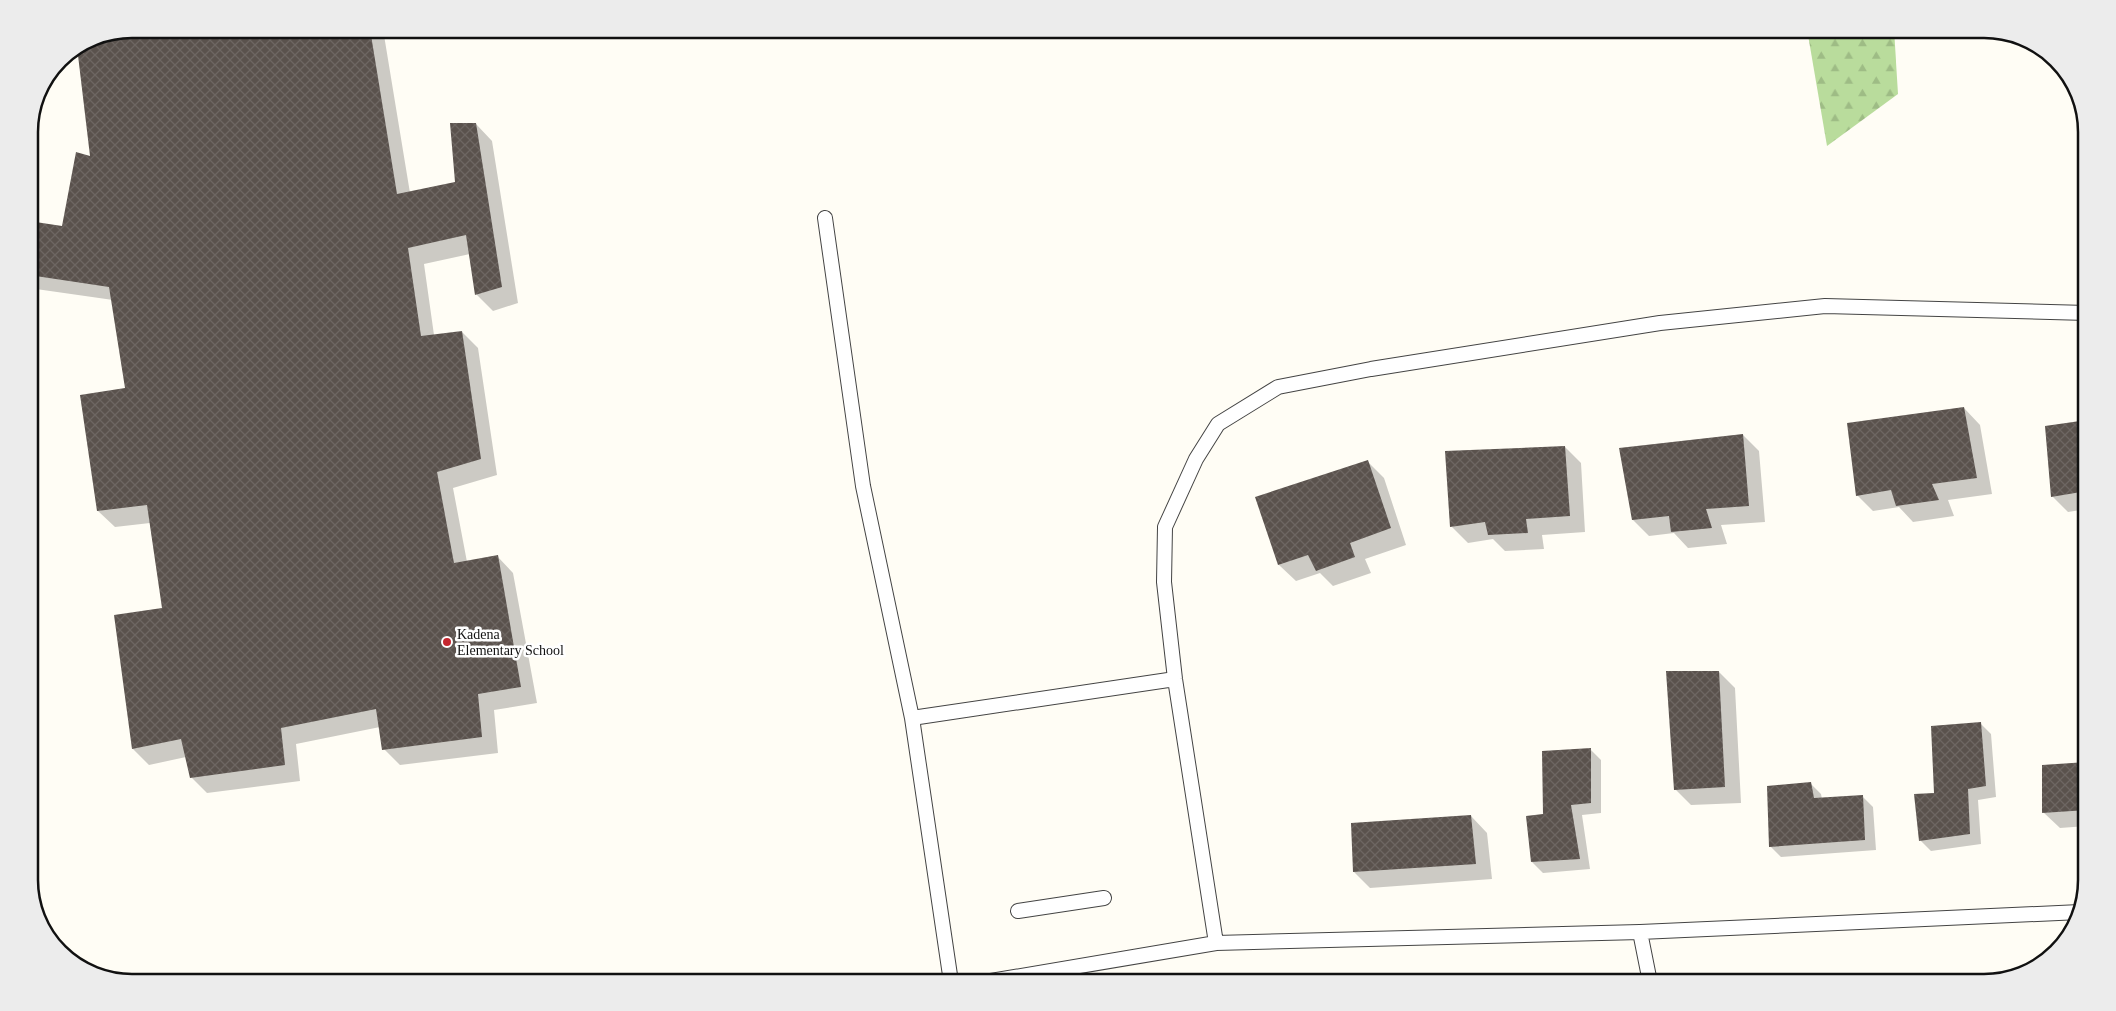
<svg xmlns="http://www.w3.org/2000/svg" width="2116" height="1011" font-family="'Times New Roman',serif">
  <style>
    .forest { fill: url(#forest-firs) }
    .shadow { fill: #0003 }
    .building { fill: url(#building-cross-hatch) }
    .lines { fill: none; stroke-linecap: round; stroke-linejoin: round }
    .lane-casing { stroke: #444; stroke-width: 16 }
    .lane { stroke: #fff; stroke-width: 14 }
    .poi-dot { fill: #c4262e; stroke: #fff; stroke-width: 2 }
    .labels { text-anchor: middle; stroke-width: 5; stroke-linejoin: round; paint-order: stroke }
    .poi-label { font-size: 14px; fill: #111; stroke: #fff; text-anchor: start }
    .rim { fill: none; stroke: #111; stroke-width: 2.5 }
  </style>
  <defs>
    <pattern id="forest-firs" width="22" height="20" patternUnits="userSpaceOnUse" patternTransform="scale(1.25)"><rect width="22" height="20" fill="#b9dc9c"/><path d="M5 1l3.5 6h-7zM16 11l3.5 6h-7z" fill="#9ebc85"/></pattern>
    <pattern id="building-cross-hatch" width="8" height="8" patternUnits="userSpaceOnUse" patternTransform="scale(1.25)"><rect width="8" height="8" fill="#5a524d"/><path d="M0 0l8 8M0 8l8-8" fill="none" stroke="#6d6662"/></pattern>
  </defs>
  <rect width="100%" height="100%" fill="#fffdf5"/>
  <path class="forest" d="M1807,29H1894L1898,94L1827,146Z"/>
  <path class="shadow" d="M131,29H155L156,33L185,29H383L410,193L456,183L476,124L492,141L518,303L493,311L477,295L470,254L424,264L434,335L462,332L478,348L497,475L453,488L467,562L497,556L513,573L537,703L494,710L498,753L400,765L384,749L380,727L296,744L300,781L207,793L191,777L186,757L149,765L133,749L163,609L150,523L115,527L98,511L81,396L127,389L113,300L29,288V222L63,227L92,157L78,46L92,36Z
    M1964,408L1980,425L1992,494L1948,500L1954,516L1913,522L1899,507L1873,511L1857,495Z
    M2087,421V509L2068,512L2052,496L2046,427Z
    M1743,435L1759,451L1765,522L1721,525L1727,544L1688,548L1674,533L1649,536L1633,520L1621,449Z
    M1565,447L1581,463L1585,532L1542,535L1544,549L1505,551L1493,539L1468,543L1452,527Z
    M1368,462L1384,478L1406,545L1365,559L1371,573L1333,586L1320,573L1296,581L1279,565Z
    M1719,672L1735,688L1741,803L1691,805L1675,789Z
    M1980,723L1991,734L1996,797L1978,800L1981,844L1931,851L1920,840L1936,794Z
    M1590,749L1601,760V813L1582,815L1590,869L1543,873L1532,862L1544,815Z
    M2087,763V826L2060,828L2043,812V766Z
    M1810,783L1821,794L1822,799L1862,796L1873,807L1876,850L1781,857L1770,846Z
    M1471,816L1487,833L1492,879L1370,888L1354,872Z"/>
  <path class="building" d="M131,29H142L143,33L175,29H370L397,194L455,182L450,123H476L502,287L475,295L466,235L408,248L421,336L462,331L481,459L437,472L454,563L498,555L521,687L478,694L482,737L382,750L376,709L281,728L285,765L190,778L181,739L132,749L114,615L162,608L147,505L97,511L80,395L125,388L109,287L29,275V221L62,226L76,152L90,156L77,47L92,36Z
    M1964,407L1977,478L1932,484L1939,500L1896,506L1891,490L1856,496L1847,423Z
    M2087,420V491L2051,497L2045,426Z
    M1743,434L1749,506L1706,509L1712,528L1671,532L1669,516L1632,520L1619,448Z
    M1565,446L1570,516L1526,519L1528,533L1488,535L1485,522L1450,527L1445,451Z
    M1368,460L1391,528L1350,543L1355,557L1316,571L1308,555L1278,565L1255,497Z
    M1666,671H1719L1725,787L1674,790Z
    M1981,722L1986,786L1968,789L1970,834L1919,841L1914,794L1934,793L1931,726Z
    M1591,748V803L1571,805L1580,859L1531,862L1526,816L1543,814L1542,751Z
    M2087,762V810L2042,813V765Z
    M1811,782L1814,798L1863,795L1865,840L1769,847L1767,786Z
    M1471,815L1476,864L1353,872L1351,823Z"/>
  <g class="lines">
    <g class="lane-casing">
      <path id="lane" d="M825,218L863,486L912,718L951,982
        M912,718L1175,679
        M1018,911L1104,898
        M1640,932L1650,982
        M1216,943L1175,679L1164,582L1165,527L1196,459L1218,424L1278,387L1371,369L1660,323L1825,306L2087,313
        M985,982L1216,943L1640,932L2080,912"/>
    </g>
    <use href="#lane" class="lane"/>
  </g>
  <circle class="poi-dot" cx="447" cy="642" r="5"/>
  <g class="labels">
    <g class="poi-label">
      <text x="457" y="639">Kadena<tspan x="457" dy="16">Elementary School</tspan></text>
    </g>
  </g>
  <path d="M0 0H2116V1011H0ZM132 38H1984A94 94 0 0 1 2078 132V880A94 94 0 0 1 1984 974H132A94 94 0 0 1 38 880V132A94 94 0 0 1 132 38Z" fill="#ececec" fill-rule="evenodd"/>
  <path class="rim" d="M132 38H1984A94 94 0 0 1 2078 132V880A94 94 0 0 1 1984 974H132A94 94 0 0 1 38 880V132A94 94 0 0 1 132 38Z"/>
</svg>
